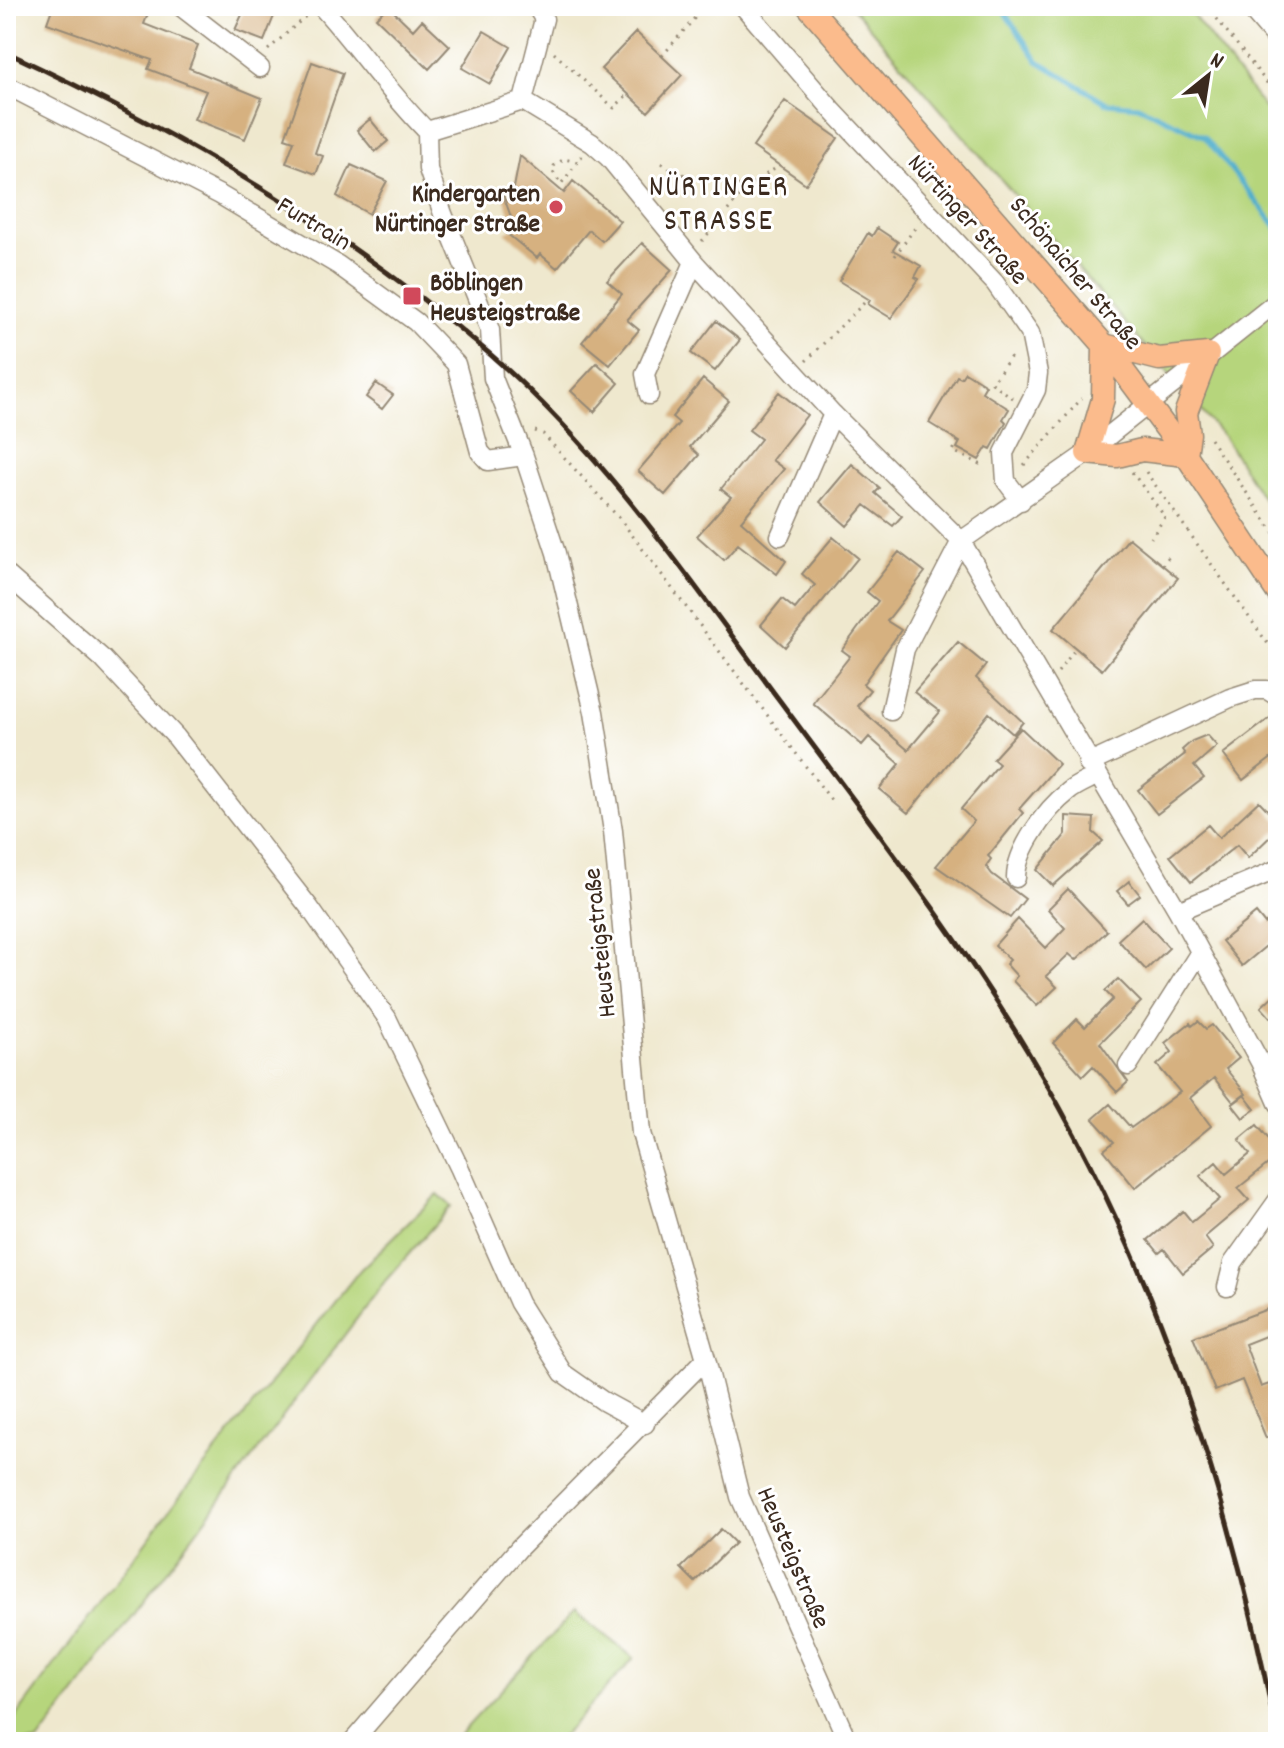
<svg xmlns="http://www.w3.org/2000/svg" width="1284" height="1748" font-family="Dekko,sans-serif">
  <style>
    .green { fill: #b6d57c; stroke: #78804d; stroke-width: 2 }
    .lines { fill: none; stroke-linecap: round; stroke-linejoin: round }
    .stream { stroke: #4dadcc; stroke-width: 5 }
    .building { fill: #d6b180 }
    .minor-casing { stroke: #958976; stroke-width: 21 }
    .major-casing { stroke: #958976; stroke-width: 25 }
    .path { stroke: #958976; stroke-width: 3; stroke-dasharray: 2 6; stroke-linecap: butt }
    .minor { stroke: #fff; stroke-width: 18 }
    .major { stroke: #fbbb8c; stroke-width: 22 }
    .rail { stroke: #3b2a1e; stroke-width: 5 }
    .poi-dot { fill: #d1495b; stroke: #fff; stroke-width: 3 }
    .labels { text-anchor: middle; stroke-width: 6; stroke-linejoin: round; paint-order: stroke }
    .poi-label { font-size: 26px; font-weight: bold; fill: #3b2a1e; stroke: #fff; text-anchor: end }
    .street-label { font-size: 26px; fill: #3b2a1e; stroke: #fff }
    .quarter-label { font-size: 30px; letter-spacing: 2px; fill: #3b2a1e; stroke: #fff }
  </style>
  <rect width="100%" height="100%" fill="#fff"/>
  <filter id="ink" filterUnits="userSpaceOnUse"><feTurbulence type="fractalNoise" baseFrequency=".0125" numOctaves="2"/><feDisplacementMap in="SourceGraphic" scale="16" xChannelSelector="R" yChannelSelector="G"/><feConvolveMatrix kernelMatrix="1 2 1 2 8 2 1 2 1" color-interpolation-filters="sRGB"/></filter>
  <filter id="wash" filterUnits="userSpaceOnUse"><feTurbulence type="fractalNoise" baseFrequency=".006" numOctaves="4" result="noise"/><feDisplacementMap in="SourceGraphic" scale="32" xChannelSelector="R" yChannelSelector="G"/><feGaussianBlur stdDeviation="1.8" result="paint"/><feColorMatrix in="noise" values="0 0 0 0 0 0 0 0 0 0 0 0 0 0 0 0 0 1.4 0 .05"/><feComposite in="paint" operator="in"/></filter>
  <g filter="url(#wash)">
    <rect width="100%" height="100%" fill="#efe8ce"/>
    <path class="green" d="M851,6H1186L1278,126V522L1223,436Z
      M438,1194L451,1206L386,1280L38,1742H6V1730L171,1508L360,1270Z
      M574,1612L634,1658L557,1742H453Z"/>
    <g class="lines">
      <path class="stream" d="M1000,6L1038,61L1107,103L1138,106L1205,137L1278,229"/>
    </g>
    <g id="blocks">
      <path class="building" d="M53,6H151L144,24L198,45L189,68L262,98L245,139L194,119L206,91L148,69L152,60L47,23Z
        M246,6H278L264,41L235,30Z
        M388,6L413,30L422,20L450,46L429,69L376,18Z
        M484,31L511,47L490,84L462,68Z
        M636,32L682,75L648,112L601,69Z
        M312,62L343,73L315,153L323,156L316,174L286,163L294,141L285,138Z
        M785,101L838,138L806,184L753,147Z
        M370,119L388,141L375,152L357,130Z
        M520,156L564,193L573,181L620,221L602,241L589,230L557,268L540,254L537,258L505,232L515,228L502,192L513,193Z
        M351,165L387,181L369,214L337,196Z
        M877,228L898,242L893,250L921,266L915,277L919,279L891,318L868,304L870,300L839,281L868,233L872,236Z
        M642,243L672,270L627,320L639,330L610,365L582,342L622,294L607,281Z
        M716,321L740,340L715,371L691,353Z
        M597,363L619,383L594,412L571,391Z
        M965,372L986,385L982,392L1009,409L1003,419L1006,422L991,449L987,447L979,460L957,448L960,442L929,423L957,376L961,378Z
        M703,379L729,401L690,447L699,455L665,495L638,471L679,423L672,417Z
        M376,383L393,395L382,409L366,397Z
        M779,392L807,415L772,460L784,469L741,521L786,561L777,574L738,544L724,560L697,536L731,497L721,489L761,439L749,430Z
        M852,464L880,488L875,493L902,516L893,526L865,505L847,526L820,502Z
        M833,537L858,558L785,647L761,625L782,599L795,609L815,585L802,574Z
        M1129,538L1178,578L1102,670L1053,629Z
        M899,552L925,572L887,621L901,630L863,684L870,690L857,706L908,750L940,712L914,692L958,642L986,665L976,678L1023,722L1013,734L989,713L908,813L879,789L900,764L869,737L862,745L813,703L850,656L842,650L878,601L867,592Z
        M1270,718L1278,728V753L1243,780L1223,754Z
        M1021,728L1059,764L1019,809L1023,813L988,856L991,859L986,866L992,874L1025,899L1010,918L936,866L974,821L961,809L999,764L993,759Z
        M1207,735L1217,746L1194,766L1204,778L1157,814L1138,790L1185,754L1182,750L1192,741Z
        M1259,801L1278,821V829L1248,858L1237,845L1191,882L1170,856L1208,825L1219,838Z
        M1066,816L1094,818L1093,832L1103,841L1053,886L1037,870L1066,834Z
        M1129,881L1140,895L1128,904L1117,891Z
        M1068,889L1107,931L1076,960L1069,954L1046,976L1057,987L1037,1006L1013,981L1017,976L1006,964L1010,960L995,945L1018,919L1046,948L1065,928L1048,909Z
        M1256,913L1265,924L1278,913V936L1242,966L1222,941Z
        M1142,918L1169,948L1146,970L1118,940Z
        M1118,979L1141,1002L1100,1043L1128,1082L1117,1092L1093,1066L1083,1076L1053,1043L1077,1019L1085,1027L1113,999L1105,991Z
        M1278,991V1026L1261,1007Z
        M1198,1021L1206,1029L1212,1025L1239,1058L1226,1069L1246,1094L1234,1103L1214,1078L1190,1098L1211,1126L1135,1188L1104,1150L1114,1142L1093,1119L1110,1104L1131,1128L1180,1092L1157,1065L1172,1052L1165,1043L1190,1023L1192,1026Z
        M1244,1095L1255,1109L1243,1118L1232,1104Z
        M1257,1125L1278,1150V1156L1238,1188L1249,1200L1205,1237L1213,1248L1183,1273L1164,1249L1159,1253L1148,1240L1183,1211L1192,1222L1220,1199L1200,1176L1216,1162L1226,1174L1250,1154L1239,1140Z
        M1278,1305V1331L1245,1344L1261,1387L1278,1381V1433L1266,1438L1242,1380L1215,1391L1193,1337Z
        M721,1529L735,1543L695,1582L681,1568Z"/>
    </g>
  </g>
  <g filter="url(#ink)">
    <use href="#blocks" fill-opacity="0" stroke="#958976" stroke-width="2"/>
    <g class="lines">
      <g class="minor-casing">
        <path id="minor" d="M180,6L260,68
          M321,6C358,47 388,92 427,131L428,169L443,214L490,330L493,378L524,456L556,553L594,712L613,831L641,1133L706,1359L740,1497L848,1742
          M743,6L833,111L995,283L1030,333L1038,373L1036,390L1004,453L1006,481L1021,501
          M1248,6L1278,41
          M6,85L220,195L338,265L416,322L456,364L480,452L488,461L524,456
          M523,101L592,143L609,158L694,262L833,414L961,541L1178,911L1260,1062L1278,1103
          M523,101L544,19L536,6
          M427,131L523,101
          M649,395L645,374L694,262
          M780,536L833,414
          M6,574L103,659L176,737L309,907L387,1018L460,1169L519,1303L563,1373L603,1401L645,1424
          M891,711L905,649L961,541L1087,453L1278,301
          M1088,764L1230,698L1255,690H1267L1278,697
          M1016,878C1016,850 1046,809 1068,792C1076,785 1087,781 1096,776
          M1178,911L1278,869
          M1128,1066L1200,952
          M1227,1287L1233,1263L1278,1200
          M352,1742L519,1548L706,1359"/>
      </g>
      <g class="major-casing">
        <path id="major" d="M808,6L1104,345L1186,455L1278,593
          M1104,345L1159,359L1208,354L1186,412L1189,434L1186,455
          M1104,345L1103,399L1087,453L1117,456L1142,450L1186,455"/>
      </g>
      <path class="path" d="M1207,6L1278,97
        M268,50L307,15
        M554,53L614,108L628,94
        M662,56L705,6
        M578,162L561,184L553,172L554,166L564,159L578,162L582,156
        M662,163L676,173L747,187L779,166
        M702,241L746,189
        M895,256L917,225
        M806,361L868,299
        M1013,398L992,383L1014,352
        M535,431L543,434L620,519L831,800
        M1210,439L1278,539
        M958,441L953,451L986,467
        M1024,465L1082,398
        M1132,472L1165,517L1151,538
        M1146,472L1278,658
        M1162,565L1172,553
        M1058,672L1076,648"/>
      <use href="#minor" class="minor"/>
      <use href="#major" class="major"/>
      <path class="rail" d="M6,52C178,132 347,230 491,355C605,454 690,580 780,701C865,816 954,929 1028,1052C1156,1265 1232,1498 1278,1742"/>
    </g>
  </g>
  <g class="poi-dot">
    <circle cx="556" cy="207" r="8"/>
    <rect x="402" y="286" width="20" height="20" rx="4"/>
  </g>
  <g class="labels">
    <g class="poi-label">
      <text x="540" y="201">Kindergarten<tspan x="540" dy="30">Nürtinger Straße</tspan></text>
      <text x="430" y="290" text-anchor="start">Böblingen<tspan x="430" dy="30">Heusteigstraße</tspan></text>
    </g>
    <g class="street-label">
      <text transform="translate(969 218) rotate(48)" y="9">Nürtinger Straße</text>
      <text transform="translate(315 222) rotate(31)" y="9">Furtrain</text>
      <text transform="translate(1077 272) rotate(50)" y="9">Schönaicher Straße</text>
      <text transform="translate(598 943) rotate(-96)" y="9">Heusteigstraße</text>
      <text transform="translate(795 1557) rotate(67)" y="9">Heusteigstraße</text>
    </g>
    <g class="quarter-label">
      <text x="719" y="195">NÜRTINGER<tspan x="719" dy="34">STRASSE</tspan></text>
    </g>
  </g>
  <rect width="1284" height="1748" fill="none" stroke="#fff" stroke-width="32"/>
  <g transform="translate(1208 76) rotate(30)" stroke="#ffffff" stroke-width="6" paint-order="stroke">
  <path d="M0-6L14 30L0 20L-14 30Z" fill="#3b2a1e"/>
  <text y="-12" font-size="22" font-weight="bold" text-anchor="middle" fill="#3b2a1e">N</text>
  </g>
</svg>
